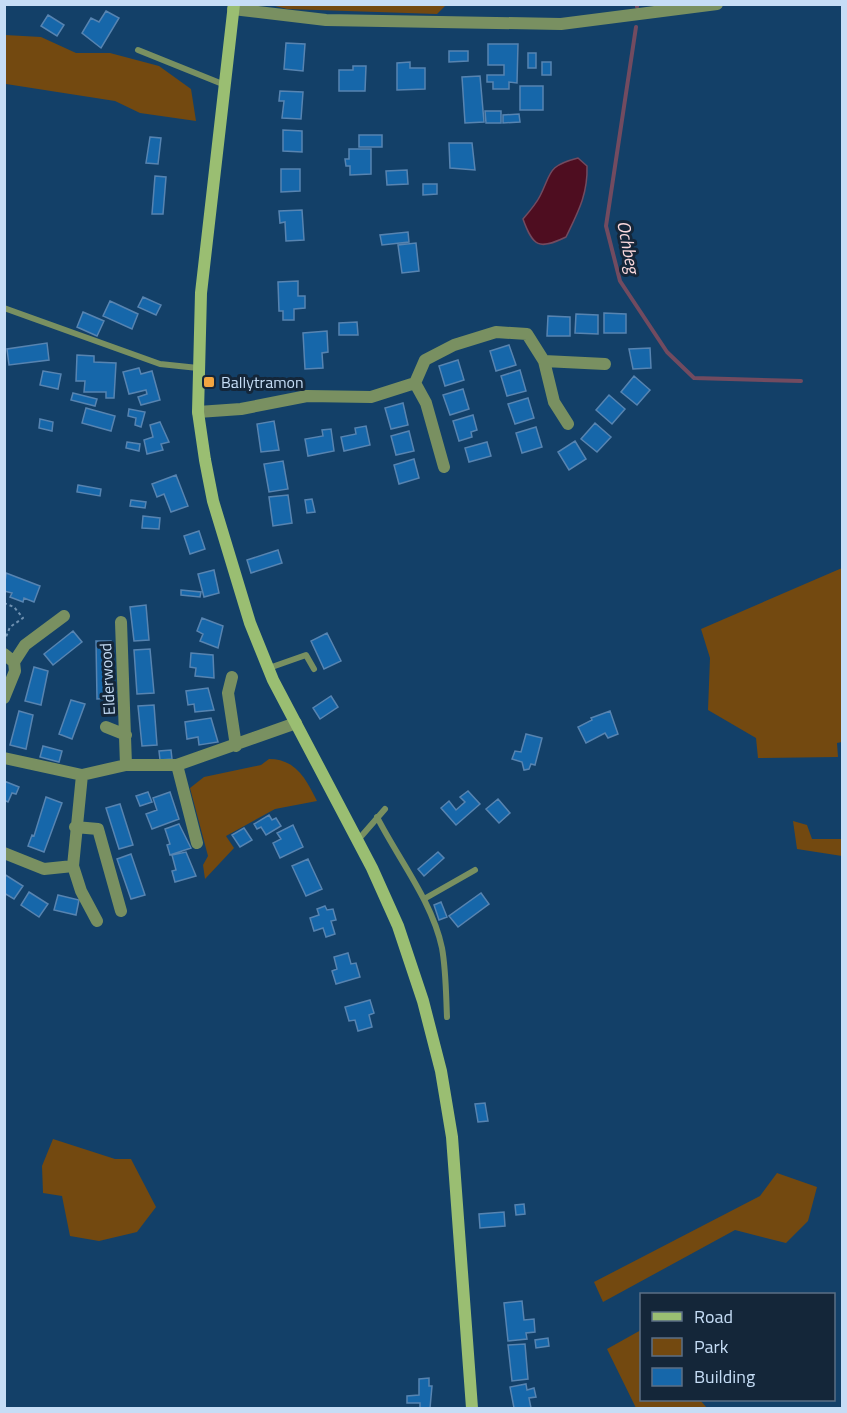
<svg xmlns="http://www.w3.org/2000/svg" width="847" height="1413" font-family="'Titillium Web',sans-serif">
  <style>
    .green { fill: #734910 }
    .water { fill: #4e0d20; stroke: #724b60; stroke-width: 1.5 }
    .lines { fill: none; stroke-linecap: round; stroke-linejoin: round }
    .stream { stroke: #724b60; stroke-width: 4 }
    .building { fill: #1667aa; stroke: #5784b1; stroke-width: 1.5 }
    .path { stroke: #6f91b1; stroke-width: 2; stroke-dasharray: 3 3; stroke-linecap: butt }
    .service { stroke: #799061; stroke-width: 6 }
    .minor { stroke: #799061; stroke-width: 12 }
    .secondary { stroke: #9abe72; stroke-width: 12 }
    .poi-dot { fill: #f2a541; stroke: #142639; stroke-width: 2 }
    .labels { text-anchor: middle; stroke-width: 6; stroke-linejoin: round; paint-order: stroke }
    .poi-label { font-size: 16px; fill: #c6ddf6; stroke: #142639; text-anchor: start }
    .street-label { font-size: 16px; fill: #c6ddf6; stroke: #142639 }
    .water-label { font-size: 18px; font-style: italic; fill: #fad8dc; stroke: #142639 }
  </style>
  <rect width="100%" height="100%" fill="#134068"/>
  <path class="green" d="M271,5H446L437,14L287,9Z
    M5,35L41,37L76,53H110L159,66L191,89L196,121L140,113L115,101L6,84L5,86Z
    M842,568V742L837,743L838,757L758,758L756,738L708,710L710,658L701,629Z
    M269,759C296,759 306,779 317,801L275,809L226,836L234,848L205,879L203,865L208,856L190,788L204,777L261,765Z
    M793,821L807,825L812,839H842V856L797,849Z
    M53,1139L115,1159H131L156,1207L137,1232L99,1241L70,1236L62,1196L43,1193L42,1166Z
    M777,1173L817,1187L808,1221L786,1243L735,1230L603,1302L594,1282L760,1196Z
    M641,1330L642,1400H700L707,1408H636L607,1349Z"/>
  <path class="water" d="M578,158L587,166C588,194 578,212 566,237C539,250 533,247 523,219C529,212 536,204 540,196C552,172 547,166 578,158Z"/>
  <g class="lines">
    <path class="stream" d="M637,7V4
      M636,27L606,226L620,281L667,352L694,378L801,381"/>
  </g>
  <path class="building" d="M106,11L119,18L101,48L82,33L91,18L99,22Z
    M48,15L64,25L57,36L41,26Z
    M286,43L305,44L303,71L284,69Z
    M488,44H518L517,83L509,82V89H493V82H487V75H504V65H488Z
    M449,51H468V61L449,62Z
    M528,53H536V68H528Z
    M410,62V68H425V89L397,90V63Z
    M542,62H551V75H542Z
    M353,66H366L365,91H339V70H353Z
    M480,76L484,122L465,123L462,77Z
    M520,86H543V110H520Z
    M280,91L303,92L301,119L282,118L284,101H279Z
    M485,111H501V123H486Z
    M519,114L520,122L503,123V115Z
    M283,130L302,131V152L283,151Z
    M359,135H382V147H359Z
    M150,137L161,138L158,164L146,163Z
    M449,143H472L475,170L450,168Z
    M349,149H371V174L350,175V166H346L345,159H349Z
    M281,169H300V191L281,192Z
    M407,170L408,184L387,185L386,171Z
    M155,176L166,177L163,214H152Z
    M423,184H437V194L423,195Z
    M302,210L304,240L286,241L285,222L280,223L279,211Z
    M408,232L409,242L382,245L380,235Z
    M416,243L419,271L402,273L398,245Z
    M298,281V296H305V308L294,309V320H283V311H279L278,282Z
    M143,297L161,305L156,315L138,307Z
    M110,301L138,314L132,329L103,316Z
    M83,312L104,321L97,336L77,327Z
    M604,313L626,314V333H604Z
    M576,314L598,315V334L575,333Z
    M548,316L570,317V336H547Z
    M357,322L358,335H339V323Z
    M327,331L328,352L322,353L323,368L305,369L303,333Z
    M47,343L49,360L9,365L7,349Z
    M509,345L516,365L496,371L490,351Z
    M650,348L651,368L633,369L629,349Z
    M77,355L94,356V362L116,363L114,398H106V392H84L85,381H76Z
    M458,360L464,380L445,386L439,366Z
    M139,368L141,374L152,371L160,400L141,405L138,397L147,394L146,390L129,394L123,372Z
    M520,370L526,391L507,396L501,376Z
    M43,371L61,374L58,389L40,385Z
    M634,376L650,390L637,405L621,392Z
    M463,389L469,409L450,415L443,395Z
    M73,393L97,399L95,406L71,400Z
    M609,395L625,409L612,424L596,410Z
    M528,398L534,418L515,424L508,404Z
    M403,403L408,425L391,429L385,408Z
    M86,408L115,416L111,431L82,423Z
    M129,409L145,412L141,427L135,425L136,418L128,416Z
    M473,415L477,430L471,432L472,437L459,441L453,421Z
    M40,419L53,422L52,431L39,428Z
    M274,421L279,450L261,452L257,424Z
    M160,422L169,442L161,444L163,450L147,454L144,440L153,437L150,425Z
    M595,423L611,437L597,452L581,439Z
    M366,426L370,445L344,451L341,437L356,434L355,428Z
    M536,427L542,447L522,453L516,433Z
    M331,429L334,451L308,456L305,439L323,436L322,430Z
    M409,431L414,451L396,455L391,436Z
    M575,441L586,459L569,470L558,452Z
    M127,442L140,444L139,451L126,448Z
    M487,442L491,456L469,462L465,448Z
    M414,459L419,478L399,484L394,465Z
    M283,461L288,489L269,492L264,464Z
    M176,475L188,506L171,512L164,494L157,497L152,484Z
    M78,485L101,489L100,496L77,492Z
    M288,495L292,523L273,526L269,497Z
    M312,499L315,512L307,513L305,500Z
    M131,500L146,502L145,508L130,506Z
    M143,516L160,518L159,529L142,528Z
    M199,531L205,549L190,554L184,536Z
    M278,550L282,563L251,573L247,560Z
    M214,570L219,593L204,597L198,574Z
    M6,573L40,586L34,602L24,598L23,602L10,597L12,593L4,591Z
    M181,590L201,592L200,597L181,595Z
    M146,605L149,640L134,641L130,607Z
    M202,618L223,626L218,648L200,641L203,634L197,631Z
    M73,631L82,642L53,665L44,654Z
    M327,633L341,661L324,669L311,641Z
    M96,641H111L113,698L97,699Z
    M150,649L154,693L137,694L134,650Z
    M191,653L213,655L214,678L195,676L196,668L190,667Z
    M34,667L48,671L41,705L25,701Z
    M208,688L214,710L195,712L194,704L188,705L186,691Z
    M331,696L338,707L320,719L313,708Z
    M71,700L85,704L72,739L59,734Z
    M154,705L157,745L142,746L138,706Z
    M19,711L33,715L26,749L10,745Z
    M610,711L618,734L608,738L605,733L586,743L578,727L592,720L591,718Z
    M211,718L218,742L199,745L198,737L187,739L185,722Z
    M526,734L542,738L535,765L531,764L529,769L524,770L522,762L512,759L515,751L521,752Z
    M43,746L62,751L59,762L40,757Z
    M171,750L172,759L160,760L159,751Z
    M4,781L19,787L16,794L12,793L8,802L4,800Z
    M468,791L480,804L456,825L441,808L449,801L456,810L465,802L460,797Z
    M148,792L152,802L140,806L136,796Z
    M170,792L179,819L152,829L146,814L157,810L153,798Z
    M46,797L62,803L44,852L28,846L32,835L34,836Z
    M498,799L510,813L499,823L486,809Z
    M120,804L133,845L119,849L106,808Z
    M269,815L272,820L276,818L281,826L266,835L261,827L257,829L254,824Z
    M179,824L191,848L170,855L167,845L170,844L165,829Z
    M293,825L303,847L280,858L273,843L281,839L277,833Z
    M244,828L252,840L240,847L232,835Z
    M186,852L196,876L175,882L172,871L176,870L172,855Z
    M438,852L444,858L424,876L418,869Z
    M131,854L145,895L131,899L117,859Z
    M308,859L322,889L306,896L292,866Z
    M4,874L23,886L14,899L4,893Z
    M29,892L48,904L39,917L21,905Z
    M481,893L489,904L458,927L449,916Z
    M58,895L79,900L76,915L54,910Z
    M441,902L447,917L439,920L434,905Z
    M325,906L327,910L333,909L336,920L331,921L335,934L326,937L323,928L314,931L310,918L319,915L317,909Z
    M348,953L351,964L356,963L360,977L336,984L332,971L337,969L334,957Z
    M370,1000L374,1013L369,1015L372,1027L358,1031L355,1020L349,1021L345,1007Z
    M485,1103L488,1121L478,1122L475,1104Z
    M524,1204L525,1214L516,1215L515,1205Z
    M504,1212L505,1226L480,1228L479,1214Z
    M522,1301L524,1320L534,1319L535,1332L526,1333L527,1339L508,1341L504,1303Z
    M548,1338L549,1346L536,1348L535,1340Z
    M525,1344L528,1379L512,1381L508,1345Z
    M429,1378V1386H432L430,1408H420V1403H407V1396L419,1395V1379Z
    M526,1384L527,1390L534,1388L536,1397L529,1398L531,1408H514L510,1387Z"/>
  <g class="lines">
    <path class="path" d="M4,603L14,607L23,618L10,627L4,642"/>
    <path class="service" d="M138,50L225,85
      M4,308L160,364L198,368
      M269,668L306,655L314,669
      M377,817C399,860 432,901 442,948C446,970 446,995 447,1017
      M358,840L385,809
      M424,899L475,870"/>
    <path class="minor" d="M233,9L326,20L561,24L717,4
      M544,361L605,364
      M415,383L426,403L444,467
      M198,412L241,409L307,396L371,397L415,383L425,360L454,345L496,332L527,334L544,361L554,402L568,424
      M121,622L126,765
      M4,654L14,662L15,671L4,698
      M14,662L25,645L64,616
      M232,677L228,693L236,746
      M106,727L126,735
      M4,758L82,775L126,765H177L296,723
      M177,765L197,843
      M82,775L73,866L81,891L97,921
      M75,827L98,829L121,911
      M4,853L44,869L73,866"/>
    <path class="secondary" d="M234,4L201,293L198,412L205,460L213,501L250,623L273,680L372,868L398,926L423,1001L441,1071L452,1137L472,1408"/>
  </g>
  <rect class="poi-dot" x="203" y="376" width="12" height="12" rx="3"/>
  <g class="labels">
    <g class="poi-label">
      <text x="221" y="388">Ballytramon</text>
    </g>
    <g class="street-label">
      <text transform="translate(107 679) rotate(-93)" y="6">Elderwood</text>
    </g>
    <g class="water-label">
      <text transform="translate(628 247) rotate(79)" y="6">Ochbeg</text>
    </g>
  </g>
  <rect width="847" height="1413" fill="none" stroke="#c6ddf6" stroke-width="12"/>
  <rect x="640" y="1293" width="195" height="108" fill="#142639" stroke="#5b6f85" stroke-width="1.5"/>
  <rect x="652" y="1312" width="30" height="9" fill="#9abe72" stroke="#5b6f85" stroke-width="1.5"/>
  <text x="694" y="1323" font-size="18" fill="#c6ddf6">Road</text>
  <rect x="652" y="1338" width="30" height="18" fill="#734910" stroke="#5b6f85" stroke-width="1.5"/>
  <text x="694" y="1353" font-size="18" fill="#c6ddf6">Park</text>
  <rect x="652" y="1368" width="30" height="18" fill="#1667aa" stroke="#5b6f85" stroke-width="1.5"/>
  <text x="694" y="1383" font-size="18" fill="#c6ddf6">Building</text>
</svg>
